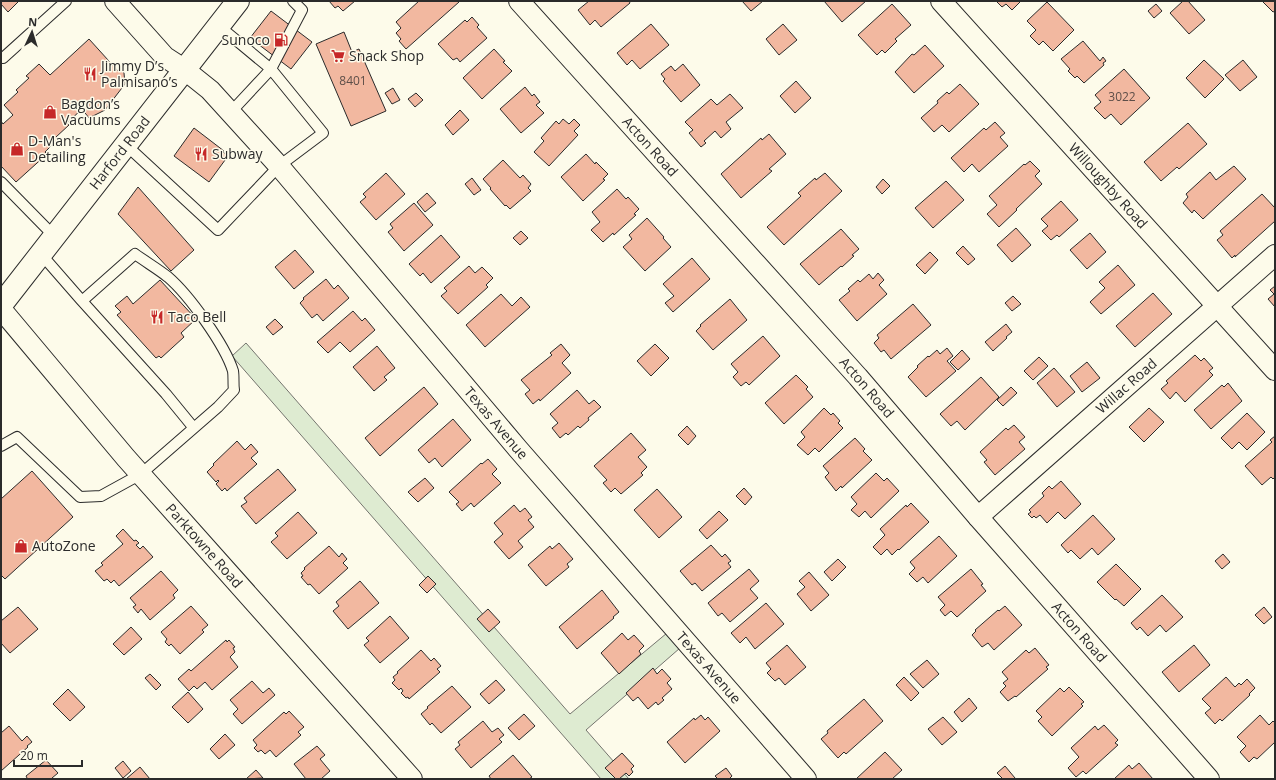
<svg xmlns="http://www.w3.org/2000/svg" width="1276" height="780" font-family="'Open Sans',sans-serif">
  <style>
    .green { fill: #deebd1; stroke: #74746e }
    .building { fill: #f2b8a0; stroke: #2b2b2b }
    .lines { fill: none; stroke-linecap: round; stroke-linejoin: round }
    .lane-casing { stroke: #2b2b2b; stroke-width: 12 }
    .street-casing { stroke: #2b2b2b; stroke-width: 22 }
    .primary-casing { stroke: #2b2b2b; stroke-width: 24 }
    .lane { stroke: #fdfbea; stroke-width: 10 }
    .street { stroke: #fdfbea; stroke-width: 20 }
    .primary { stroke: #fdfbea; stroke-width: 22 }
    .labels { text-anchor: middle; stroke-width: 3; stroke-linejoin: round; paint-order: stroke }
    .number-label { font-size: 12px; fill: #5d4e48 }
    .poi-label { font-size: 14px; fill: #2b2b2b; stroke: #fdfbea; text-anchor: start }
    .street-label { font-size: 14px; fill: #2b2b2b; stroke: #fdfbea }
  </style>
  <rect width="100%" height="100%" fill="#fdfbea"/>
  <path class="green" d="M246,343L570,714L667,633L680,648L586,730L629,779H601L232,356Z"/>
  <path class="building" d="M1,1H19L8,12L1,4Z
    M329,1H355L343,11L338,6L335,8Z
    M419,1H458L459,2L406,49L399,41L401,39L396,33L401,28L396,22Z
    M589,1H629L630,3L601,27L595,20L590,25L578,10Z
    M742,1H763L751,11Z
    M824,1H866L842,22Z
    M996,1H1021L1012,10L1006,4L1002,7Z
    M1183,1H1188L1205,20L1189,34L1170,13Z
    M1264,1H1275V11L1273,12L1263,2Z
    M1047,2L1074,30L1053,51L1043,41L1039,45L1030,36L1036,30L1027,21Z
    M892,4L911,25L895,39L897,41L885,53L882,50L877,55L858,35Z
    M1156,4L1162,11L1154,18L1148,11Z
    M271,11L312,42L291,69L250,38Z
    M472,17L479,25L477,27L487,38L460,62L457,58L453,60L438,44L465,20L467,22Z
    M651,24L669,45L640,69L632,60L627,65L617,53Z
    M783,24L797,40L779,55L766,39Z
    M344,32L352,52L359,49L386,111L351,126L316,44Z
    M89,39L118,71L121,69L124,73L125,84L105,110L89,118L82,109L67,123L69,125L56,137L58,139L45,152L47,154L16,182L1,166V121L3,124L13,115L4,105L18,92L16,90L29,78L26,76L39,64L50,75Z
    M1083,41L1100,61L1103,57L1106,61L1103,63L1104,65L1084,83L1077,76L1075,78L1068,71L1070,69L1061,59Z
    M925,45L944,66L914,93L895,72L912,54L914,55Z
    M494,49L505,61L503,62L512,71L482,99L463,78Z
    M1204,60L1224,79L1205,98L1186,78Z
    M1243,60L1257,77L1240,91L1225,75Z
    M683,64L700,85L681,102L663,81L665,79L661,74L671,66L675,71Z
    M1124,69L1150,98L1121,125L1111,114L1105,119L1094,108L1101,102L1095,95Z
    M796,81L811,98L795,113L780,96Z
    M960,84L979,104L949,132L942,125L934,132L921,118L938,103L937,101L947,92L949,94Z
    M525,87L532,96L534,94L540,102L536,105L544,113L521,133L500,109Z
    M393,88L400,100L392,104L385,93Z
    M416,93L423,100L415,107L408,99Z
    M730,94L743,108L726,122L731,129L721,138L715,131L704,141L706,143L701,147L689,133L693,130L685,122L711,99L717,105Z
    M460,110L469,120L453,135L445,125Z
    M563,119L569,124L574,119L580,125L574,131L578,135L549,166L534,152L544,141L541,138L556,121L559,124Z
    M995,122L1005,133L1000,137L1008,146L979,172L972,164L964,172L951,158L984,128L986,130Z
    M1188,123L1207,144L1179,169L1177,167L1161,181L1144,162Z
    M194,128L224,151L223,152L228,156L209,182L174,156Z
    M769,134L786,154L769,169L772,171L741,198L721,174L761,138L762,140Z
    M586,154L595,164L596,162L608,174L603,179L605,180L583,201L561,177Z
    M503,160L520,178L523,175L531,184L528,188L531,191L510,209L506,205L505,206L490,189L491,188L483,179Z
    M1030,161L1040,171L1035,176L1042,184L1016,209L1017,210L999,227L987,214L997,205L989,196L1024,164L1025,165Z
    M1234,166L1246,179L1203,219L1194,210L1192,213L1183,203L1188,197L1186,194L1210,172L1216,180Z
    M386,173L405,194L376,220L360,202L366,197L363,194Z
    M825,173L842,191L784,245L767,227L801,196L798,193L815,178L816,180Z
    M472,178L481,190L474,195L465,184Z
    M883,179L890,186L882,194L876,187Z
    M946,181L964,200L933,228L915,208Z
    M138,187L194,250L171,271L118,214Z
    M617,189L626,199L628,197L639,209L634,214L636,215L614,235L613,233L603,242L591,230L600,222L592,212Z
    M427,193L436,203L425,212L417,202Z
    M1262,194L1275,208V221L1235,257V255L1232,258L1217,240L1223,235L1220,231Z
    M1061,201L1078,220L1059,237L1057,235L1051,240L1042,231L1048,226L1041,219Z
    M414,203L433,225L404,251L388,232L393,228L390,224Z
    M647,218L664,237L663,238L671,247L645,271L623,247L632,239L629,235Z
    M1016,228L1031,245L1012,262L997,245Z
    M841,229L859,249L852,255L854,256L842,267L841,266L819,285L800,264Z
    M521,231L528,238L520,245L513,238Z
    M1090,233L1106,252L1087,269L1070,250Z
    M441,235L460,257L431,283L423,273L420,276L409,264Z
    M963,246L975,259L968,265L956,253Z
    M295,250L314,272L294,289L275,267Z
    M930,252L938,260L925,274L916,265Z
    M692,258L710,279L673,312L665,303L674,296L663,284Z
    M1118,265L1135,285L1101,314L1090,302L1105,288L1099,282Z
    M469,266L475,273L482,267L493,278L486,285L488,287L458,314L441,296L447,291L444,288Z
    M878,273L884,280L879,285L887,294L857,321L839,300L850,291L848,289L858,280L860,282L869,274L873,279Z
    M326,279L334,289L338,285L349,298L323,321L317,314L312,318L300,303L304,299L303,298Z
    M160,280L196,319L181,333L184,337L161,358L159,356L156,358L117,315L121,312L115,306L127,296L133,304Z
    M1275,286V307L1268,299L1274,294L1270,290Z
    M1153,293L1172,314L1135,347L1116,326Z
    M501,294L512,306L521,297L530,307L485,347L466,325Z
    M1013,296L1021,304L1012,311L1005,303Z
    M730,299L747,320L713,350L696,331L701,326L700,325Z
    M913,304L931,325L891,359L884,350L881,352L874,343L879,338L877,335Z
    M353,311L362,321L365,318L375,330L350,352L340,342L328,353L317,342Z
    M275,319L283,327L273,335L266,327Z
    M1006,324L1012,332L1006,337L1007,338L993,351L985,342Z
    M763,336L780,356L749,385L746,382L741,386L733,377L738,372L731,364Z
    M561,344L570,355L562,363L571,373L540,401L539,399L533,404L525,394L530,390L521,380L552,355L550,353Z
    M655,344L669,358L651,376L637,361Z
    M377,346L395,368L384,377L387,380L374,391L353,367Z
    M947,348L953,356L947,361L956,371L926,397L908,377L918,367L917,366L928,356L929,357L937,350L940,354Z
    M962,350L970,359L958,370L950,362Z
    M1195,355L1201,361L1204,358L1213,368L1209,371L1213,375L1185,402L1176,392L1170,399L1161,389L1168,383L1166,381Z
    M1039,357L1048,366L1033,380L1024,371Z
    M1087,362L1100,378L1082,392L1070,376Z
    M1054,368L1075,392L1057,407L1037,383Z
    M796,375L808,387L806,389L813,397L784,424L765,403Z
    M981,377L999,397L965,430L957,421L951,426L940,414Z
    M1228,383L1242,401L1211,429L1194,410L1222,385L1224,387Z
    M424,387L438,404L380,456L365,438Z
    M1011,387L1017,393L1003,406L997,400Z
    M577,390L589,404L594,400L601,407L588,418L589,420L580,428L578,426L568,435L566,433L560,438L552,428L558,423L550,414Z
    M824,408L831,415L833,413L840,421L838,423L843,428L819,452L815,448L808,455L797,445L805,437L801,432Z
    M1149,408L1164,422L1144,442L1129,427Z
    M1247,413L1265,432L1247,450L1239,442L1232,449L1221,438Z
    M453,419L471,440L442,467L435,458L429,463L418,450Z
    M1014,425L1025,437L1019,442L1025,449L995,475L984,462L987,460L980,452L1006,428L1008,430Z
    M687,426L696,436L688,445L678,435Z
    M631,433L646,450L638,457L647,467L641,473L643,475L621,494L615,488L611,492L603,483L607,480L594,466Z
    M1275,436V477L1273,479L1271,477L1262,485L1245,466L1272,442L1270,440Z
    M855,438L865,449L863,451L872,460L842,488L841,486L836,491L825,477L829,473L823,466Z
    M237,441L245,450L251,444L258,452L251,458L257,464L227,491L225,488L222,491L216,484L219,481L218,480L216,482L207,472L214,465L213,464Z
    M488,459L497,469L492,474L501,483L474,507L471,503L462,511L456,504L459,502L449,492L481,463L482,464Z
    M278,469L296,490L256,524L241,506L247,502L244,498Z
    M32,471L73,517L5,579L1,575V499Z
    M876,473L884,481L887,478L899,491L871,518L865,511L859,517L851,510L857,504L851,497Z
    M425,478L434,488L418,502L408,492Z
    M1061,481L1081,504L1065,519L1058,512L1047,523L1040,515L1036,518L1034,516L1032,518L1028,514L1031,512L1029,510L1044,496L1042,493L1049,486L1052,489Z
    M744,488L752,497L745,505L736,496Z
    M657,489L682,517L659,538L634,510Z
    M911,503L929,522L899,550L898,549L892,555L887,549L881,555L873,547L885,535L880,529L906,505L907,507Z
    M514,505L520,512L525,508L532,517L528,520L534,527L518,541L523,547L509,559L494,542L503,534L494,523Z
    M719,511L728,520L707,539L699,530Z
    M298,512L317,533L287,559L271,542L278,536L275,533Z
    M1093,515L1115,539L1098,555L1092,548L1080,559L1071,550L1068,553L1061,545Z
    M123,529L134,541L136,540L139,543L136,545L140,549L143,546L153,557L119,586L114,580L111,583L107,579L104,581L95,571L103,565L101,563L123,544L116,536Z
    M939,536L957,556L928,583L923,577L917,582L909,574L915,568L910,562Z
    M559,543L573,559L567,564L569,567L546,586L528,565L550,546L552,549Z
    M711,545L722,557L725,554L731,561L728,563L731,567L702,591L695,583L692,585L680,571Z
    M329,546L339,557L342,553L347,559L343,563L348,568L319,594L310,584L308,585L301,577L303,576L301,573L305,569L304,568Z
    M1223,554L1230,562L1222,569L1215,561Z
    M838,559L846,567L832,581L824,572Z
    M1116,564L1141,589L1124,606L1116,599L1115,600L1097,582Z
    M749,569L759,581L750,589L758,598L730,622L722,613L718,616L708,603Z
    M971,569L983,584L981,585L986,591L957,617L951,611L945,616L940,610L945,605L938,597Z
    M161,571L178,590L173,595L175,598L150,620L141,609L138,613L133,607L136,605L130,598Z
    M809,572L829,595L811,611L797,594L805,587L799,581Z
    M428,576L436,584L427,593L419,585Z
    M360,581L379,603L348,629L333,611L339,606L336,602Z
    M602,590L619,612L613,617L614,618L577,649L559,627Z
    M1162,595L1183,617L1166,632L1160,625L1148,636L1140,627L1137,630L1131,623Z
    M766,603L784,624L755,649L746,637L740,643L731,633Z
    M191,606L208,625L202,630L204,632L180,654L171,644L169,646L165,642L167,639L161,632Z
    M1005,606L1022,625L994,650L988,643L982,647L972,635L976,631L975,630L998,610L999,611Z
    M18,607L38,629L10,653L1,643V621Z
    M1264,607L1272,617L1264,624L1255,615Z
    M488,609L500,622L489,632L477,619Z
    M390,616L409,638L380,663L364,645L369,641L366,638Z
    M131,627L142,639L124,655L113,644Z
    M622,633L628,640L634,635L644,646L639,651L641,654L619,674L601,653Z
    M226,640L227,642L229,640L235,647L233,648L235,652L230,657L238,667L212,690L205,682L197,689L194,686L189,691L178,679L189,669L191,671Z
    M787,645L806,667L785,685L779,678L775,681L767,673L771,669L766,663Z
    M1194,645L1210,665L1179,692L1162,672Z
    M1035,648L1049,665L1046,667L1048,669L1016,697L1015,696L1008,701L1000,692L1006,686L1003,683L1008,679L1002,672L1026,650L1029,653Z
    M421,650L431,661L434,658L441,666L437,669L440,672L409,699L408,697L406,698L401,693L403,691L401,688L399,690L392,683L395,680L393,677L398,673L397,672Z
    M927,660L939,674L923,688L910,674Z
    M653,668L657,674L662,669L671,679L667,683L672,689L662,698L664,700L658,705L656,702L648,709L638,697L633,701L626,693Z
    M150,674L161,685L156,690L145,678Z
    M904,677L919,693L911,701L896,685Z
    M1226,677L1235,687L1239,683L1241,685L1247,679L1255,688L1249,694L1250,695L1222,721L1220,719L1215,724L1205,713L1211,708L1202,699Z
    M496,680L505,690L489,704L480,694Z
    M252,681L263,693L269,688L275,695L242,724L233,714L238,709L230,700Z
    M452,686L471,707L441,733L432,723L430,725L421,714L428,708L427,707Z
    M1069,687L1084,702L1081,704L1083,706L1052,736L1038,721L1042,717L1036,711L1060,688L1064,692Z
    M68,689L85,707L70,721L53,704Z
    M188,692L203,709L188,723L172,707Z
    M969,698L977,708L962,722L954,712Z
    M864,699L883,721L846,754L844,752L838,758L821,739L828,733L827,731Z
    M289,711L304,727L298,732L301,735L276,757L270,750L265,754L261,750L258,752L254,748L257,745L253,740L284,712L286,714Z
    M524,714L535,726L519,740L508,728Z
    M701,715L705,720L708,717L720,731L685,763L667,742L694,718L695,720Z
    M1260,715L1269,725L1273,721L1275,723V742L1257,759L1254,757L1249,762L1240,752L1246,746L1237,737Z
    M943,717L957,732L942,745L928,729Z
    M483,721L492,732L498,728L504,735L499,739L502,742L471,768L455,749L460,745L458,742Z
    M1104,725L1118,740L1115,743L1118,745L1086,774L1083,771L1076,777L1068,768L1079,757L1071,748L1095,726L1098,730Z
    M9,726L22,741L27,736L32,742L27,746L28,747L1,771V733Z
    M225,734L235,745L219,759L210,749Z
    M317,746L325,755L320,759L330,771L321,779H306L294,764Z
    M885,752L902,770L892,779H856Z
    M622,753L634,766L631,769L633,772L629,776L626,773L619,779H616L605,768Z
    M513,755L532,777L529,779H491L489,776Z
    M46,760L58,773L52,778L53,779H26L27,778L26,776Z
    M123,761L131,771L123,778L115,768Z
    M1139,763L1153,779H1114L1129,765L1132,769Z
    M1005,766L1015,778V779H1003L997,773Z
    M140,767L150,779H126Z
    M726,768L732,776L729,779H718L715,776Z
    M256,770L263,778L246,779Z"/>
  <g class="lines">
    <g class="lane-casing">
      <path id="lane" d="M219,26L271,69L230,113
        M3,58L66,1
        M126,145L218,230L279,166L323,133L271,69L302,10L293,1
        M1,182L55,237
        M82,301L166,394L193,427
        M1,446L17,437L80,497L101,496L141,474L218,407L234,390C233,384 234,377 233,371C225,345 189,295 168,277C158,269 146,262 135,254L82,301L41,254"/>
    </g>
    <g class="street-casing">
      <g id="street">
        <path id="s1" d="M115,1L165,57L185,70L210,90L279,166L518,449L806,779"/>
        <path id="s2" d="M519,1L858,377L978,517L1209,779"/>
        <path id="s3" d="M941,1L1275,370"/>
        <path id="s4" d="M1,309L126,458L412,779"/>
        <path id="s5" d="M978,517L1275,255"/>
      </g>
    </g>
    <g class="primary-casing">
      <g id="primary">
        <path id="s6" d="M1,305L238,1"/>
      </g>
    </g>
    <use href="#lane" class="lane"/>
    <use href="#street" class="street"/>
    <use href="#primary" class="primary"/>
  </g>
  <defs>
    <g id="fuel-bare" transform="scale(1.08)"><path d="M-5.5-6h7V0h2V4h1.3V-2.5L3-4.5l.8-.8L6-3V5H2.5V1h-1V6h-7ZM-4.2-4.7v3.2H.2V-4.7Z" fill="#c62828" stroke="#fdfbea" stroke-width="2.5" paint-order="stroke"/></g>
    <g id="supermarket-bare" transform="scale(1.08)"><path d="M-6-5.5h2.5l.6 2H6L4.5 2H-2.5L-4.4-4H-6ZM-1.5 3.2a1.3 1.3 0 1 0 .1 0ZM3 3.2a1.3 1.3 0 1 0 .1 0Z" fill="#c62828" stroke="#fdfbea" stroke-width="2.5" paint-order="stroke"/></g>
    <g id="restaurant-bare" transform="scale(1.08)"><path d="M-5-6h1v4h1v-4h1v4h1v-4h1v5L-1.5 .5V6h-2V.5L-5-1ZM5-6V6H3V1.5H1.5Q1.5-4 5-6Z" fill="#c62828" stroke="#fdfbea" stroke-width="2.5" paint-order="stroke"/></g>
    <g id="shop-bare" transform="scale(1.08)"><path d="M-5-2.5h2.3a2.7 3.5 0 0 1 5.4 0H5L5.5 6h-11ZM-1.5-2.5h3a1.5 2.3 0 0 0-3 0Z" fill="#c62828" stroke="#fdfbea" stroke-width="2.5" paint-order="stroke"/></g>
  </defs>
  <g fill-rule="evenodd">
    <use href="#fuel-bare" x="281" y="40"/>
    <use href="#supermarket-bare" x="338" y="56"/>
    <use href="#restaurant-bare" x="90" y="74"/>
    <use href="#shop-bare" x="50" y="112"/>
    <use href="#shop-bare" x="17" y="149"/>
    <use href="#restaurant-bare" x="201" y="154"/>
    <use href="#restaurant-bare" x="157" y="317"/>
    <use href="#shop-bare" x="21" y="546"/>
  </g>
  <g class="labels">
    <g class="number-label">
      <text x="353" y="85">8401</text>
      <text x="1122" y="101">3022</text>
    </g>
    <g class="poi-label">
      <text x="270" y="45" text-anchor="end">Sunoco</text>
      <text x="349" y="61">Snack Shop</text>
      <text x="101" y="71">Jimmy D’s<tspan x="101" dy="16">Palmisano’s</tspan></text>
      <text x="61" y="109">Bagdon’s<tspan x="61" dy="16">Vacuums</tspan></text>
      <text x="28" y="146">D-Man's<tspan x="28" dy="16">Detailing</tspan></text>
      <text x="212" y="159">Subway</text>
      <text x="168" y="322">Taco Bell</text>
      <text x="32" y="551">AutoZone</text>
    </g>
    <g class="street-label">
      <text dy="5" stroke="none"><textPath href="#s2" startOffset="196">Acton Road</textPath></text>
      <text dy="5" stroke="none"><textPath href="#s6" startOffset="193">Harford Road</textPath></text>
      <text dy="5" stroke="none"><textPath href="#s3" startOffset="249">Willoughby Road</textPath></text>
      <text dy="5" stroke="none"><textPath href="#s5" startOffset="198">Willac Road</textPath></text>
      <text dy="5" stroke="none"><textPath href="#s2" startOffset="520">Acton Road</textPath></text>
      <text dy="5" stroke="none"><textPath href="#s1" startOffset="570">Texas Avenue</textPath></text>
      <text dy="5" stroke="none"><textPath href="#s4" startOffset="312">Parktowne Road</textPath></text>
      <text dy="5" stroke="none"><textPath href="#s2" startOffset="844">Acton Road</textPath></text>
      <text dy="5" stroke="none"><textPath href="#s1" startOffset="894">Texas Avenue</textPath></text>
    </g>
  </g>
  <rect width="1276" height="780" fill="none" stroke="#2b2b2b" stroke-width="4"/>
  <g transform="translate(32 32) rotate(4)" stroke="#fdfbea" stroke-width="3" paint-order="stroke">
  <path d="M0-3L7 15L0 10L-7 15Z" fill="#2b2b2b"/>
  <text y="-6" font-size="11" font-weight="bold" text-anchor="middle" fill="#2b2b2b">N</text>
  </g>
  <path d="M14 760v6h68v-6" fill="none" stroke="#2b2b2b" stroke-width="2"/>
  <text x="20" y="760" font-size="12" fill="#2b2b2b" stroke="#fdfbea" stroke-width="3" paint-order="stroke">20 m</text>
</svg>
